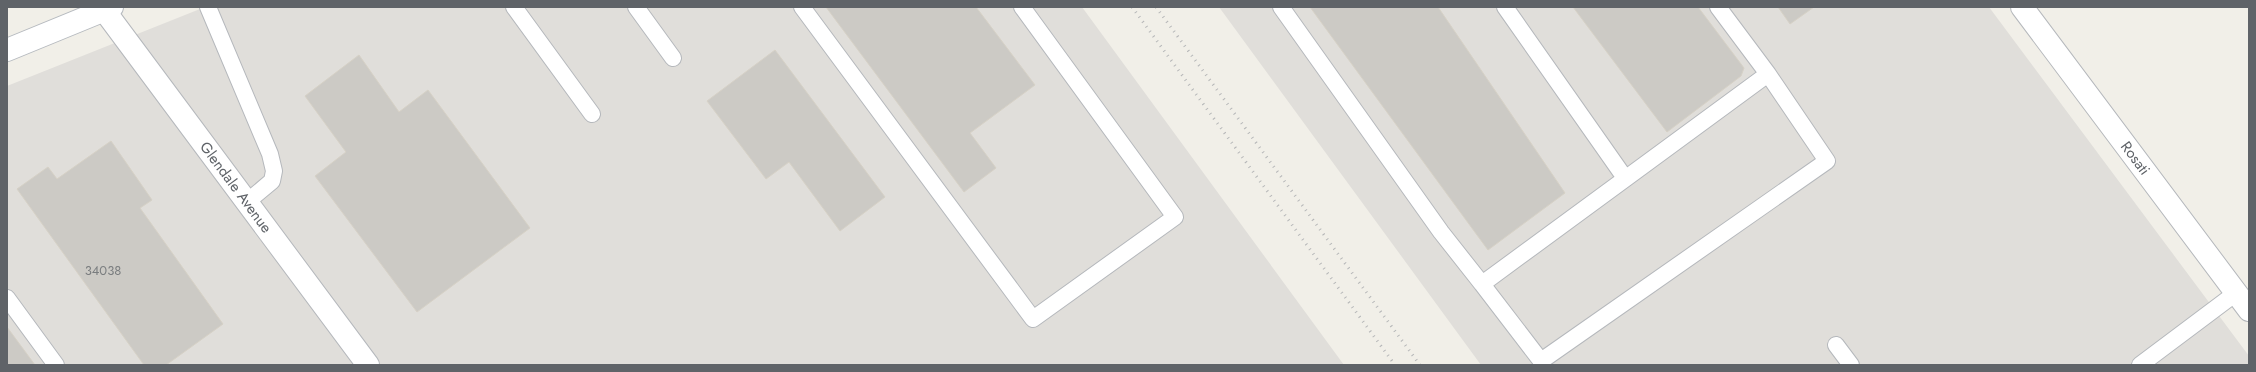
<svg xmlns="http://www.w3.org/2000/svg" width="2256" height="372" font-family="Jost,sans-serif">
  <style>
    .industrial { fill: #e0deda }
    .building { fill: #cccac5; stroke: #d6d1c6 }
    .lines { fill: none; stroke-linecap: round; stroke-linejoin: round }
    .lane-casing { stroke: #b5b8bc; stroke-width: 18 }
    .street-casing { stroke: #b5b8bc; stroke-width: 24 }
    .secondary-casing { stroke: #b6babf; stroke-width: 24 }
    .lane { stroke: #fff; stroke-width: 16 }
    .street { stroke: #fff; stroke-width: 22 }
    .secondary { stroke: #fff; stroke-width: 22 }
    .rail { stroke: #b6b7b8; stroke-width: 3; stroke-dasharray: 1 5; stroke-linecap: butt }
    .labels { text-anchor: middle; stroke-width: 3; stroke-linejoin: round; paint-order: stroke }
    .number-label { font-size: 13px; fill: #7a7d7f }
    .street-label { font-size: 15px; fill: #5f6368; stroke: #fff }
  </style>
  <rect width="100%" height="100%" fill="#f1efe8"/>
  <path class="industrial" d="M205,7H1082L1344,365H7V86Z
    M1219,7H1989L2249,356V365H1481Z"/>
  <path class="building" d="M826,7H976L1035,85L970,133L996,168L964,192Z
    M1310,7H1438L1565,193L1488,250Z
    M1573,7H1698L1744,68L1741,76L1667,132Z
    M1778,7H1814L1790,24Z
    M775,50L885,197L840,231L789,162L766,179L707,101Z
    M359,55L399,112L428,90L530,228L417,312L315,176L346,152L305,96Z
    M111,141L152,200L140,208L223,324L166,365H144L17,189L48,167L57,179Z
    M7,327L35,365H7Z"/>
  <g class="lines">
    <g class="lane-casing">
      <path id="lane" d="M208,7L270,154L274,171L272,181L247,202
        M514,7L592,114
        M636,7L673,58
        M802,7L1033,319L1175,217L1022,7
        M1281,7L1441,232L1482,284L1768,74
        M1505,7L1625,178
        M1482,284L1541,361L1827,161L1768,74L1718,7
        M7,298L56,365
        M1836,345L1851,365
        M2140,365L2236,293"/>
    </g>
    <g class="street-casing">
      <g id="street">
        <path id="s1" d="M2022,7L2249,310"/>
        <path id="s2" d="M104,10L368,365"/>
      </g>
    </g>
    <g class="secondary-casing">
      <path id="secondary" d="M7,50L112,7"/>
    </g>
    <use href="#lane" class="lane"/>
    <use href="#street" class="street"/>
    <use href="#secondary" class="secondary"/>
    <path class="rail" d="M1132,7L1395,365
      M1156,7L1420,365"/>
  </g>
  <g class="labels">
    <g class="number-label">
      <text x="103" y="275">34038</text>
    </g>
    <g class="street-label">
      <text dy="5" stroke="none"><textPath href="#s1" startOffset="189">Rosati</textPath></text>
      <text dy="5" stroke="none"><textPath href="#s2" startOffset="221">Glendale Avenue</textPath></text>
    </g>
  </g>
  <rect width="2256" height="372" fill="none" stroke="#5f6368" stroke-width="16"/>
</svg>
